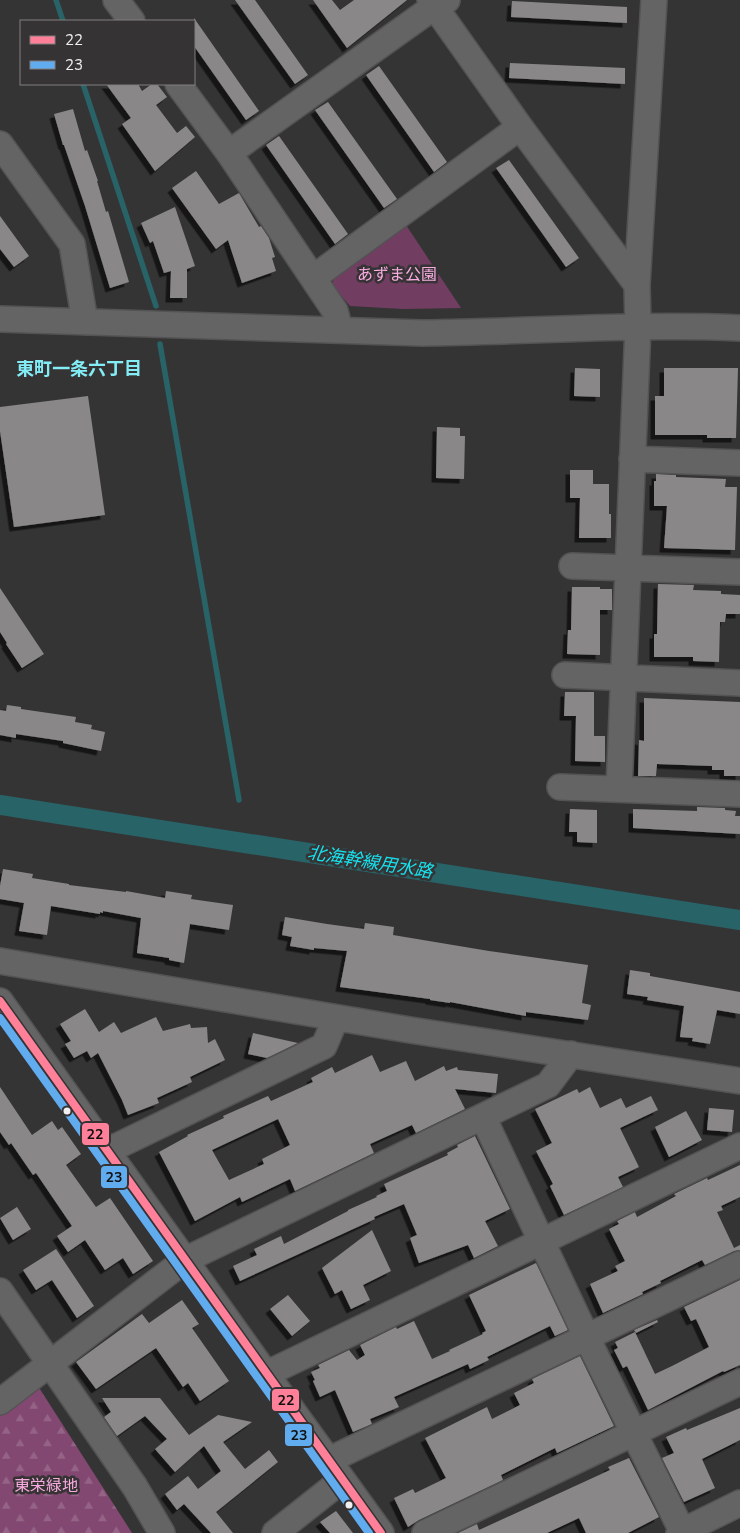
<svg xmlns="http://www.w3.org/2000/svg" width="740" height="1533" font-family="'Nunito Sans','Noto Sans JP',sans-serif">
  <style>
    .forest { fill: url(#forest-firs) }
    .park { fill: #713d61 }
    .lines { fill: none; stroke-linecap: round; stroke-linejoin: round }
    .stream { stroke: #286367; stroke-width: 5.5 }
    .canal { stroke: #286367; stroke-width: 20 }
    .building { fill: #898788; fill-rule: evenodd; filter: url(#shadow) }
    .minor-casing { stroke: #545354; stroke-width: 28 }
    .minor { stroke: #656465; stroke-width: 25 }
    .bus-1-casing { stroke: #363335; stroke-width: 11 }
    .bus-2-casing { stroke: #363335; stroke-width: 11 }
    .bus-1 { stroke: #ff8098; stroke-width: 8 }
    .bus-2 { stroke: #60acee; stroke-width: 8 }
    .bus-dot { fill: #f1eff0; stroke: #363335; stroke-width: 2 }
    .labels { text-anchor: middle; stroke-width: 5; stroke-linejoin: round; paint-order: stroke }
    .park-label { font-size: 16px; fill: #f9ace0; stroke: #363335 }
    .neighbourhood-label { font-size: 18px; font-weight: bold; fill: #82edf5; stroke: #363335 }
    .water-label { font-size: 18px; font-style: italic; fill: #16e1ec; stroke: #363335 }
    .line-badge { stroke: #363335; stroke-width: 2 }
    .pale-badge-label { font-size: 14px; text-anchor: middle; font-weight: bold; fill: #111 }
  </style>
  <defs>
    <pattern id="forest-firs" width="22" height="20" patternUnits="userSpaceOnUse" patternTransform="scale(1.25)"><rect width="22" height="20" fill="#824871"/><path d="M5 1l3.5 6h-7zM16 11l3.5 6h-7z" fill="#946386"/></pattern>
    <filter id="shadow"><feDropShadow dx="-4.5" dy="4.5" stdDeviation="0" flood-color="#0009"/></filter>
  </defs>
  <rect width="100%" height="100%" fill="#353435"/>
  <path class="forest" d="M36,1383L132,1533H0V1407Z"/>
  <path class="park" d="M406,225L461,308L403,309L350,306L332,285L335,275Z"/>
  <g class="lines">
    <path class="stream" d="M56,0L63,21
      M83,84L156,306
      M160,344L239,800"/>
    <path class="canal" d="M0,805L740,920"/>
  </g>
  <path class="building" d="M235,0H255L308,75L295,84Z
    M313,0H332L340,10L354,0H407L347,48Z
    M512,1L627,7V23L511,17Z
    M194,18L259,111L246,120L194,46Z
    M510,63L625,68V84L509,78Z
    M379,66L447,162L434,172L366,75Z
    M106,84H138L142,91L152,84H157L167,97L156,105L177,133L186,126L195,137L155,171L122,124L131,118Z
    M328,102L397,199L384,208L315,110Z
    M73,109L85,151L87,150L98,181H97L106,212L108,211L129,282L110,288L85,206L64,145H63L54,114Z
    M279,136L348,234L335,244L266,145Z
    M509,160L579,258L566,267L496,168Z
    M196,171L219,204L239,193L259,227L261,226L269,238L275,257L272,258L276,271L242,283L228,240L216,249L172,188Z
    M175,207L195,266L187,269V298H170L171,271L164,273L153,241L150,243L141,223Z
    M0,216L29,256L14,267L0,249Z
    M575,368L600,369V397L574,396Z
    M664,368H738L736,438H707V435H655V396H664Z
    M88,396L105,515L14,527L0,431V407Z
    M437,427L460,428V436H465L464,479L436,478Z
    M570,470H593V484H609V514H611V538H579L580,498H570Z
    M656,474L676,475V477L726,479L725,487H737L735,550L664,548L667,506H654V481H656Z
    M658,584L694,585L693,590L721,591V594L740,595V614H726L725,622H720L719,662L693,661V657H654V634H657Z
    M572,587H600V589H612V610H600V655L567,654L568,630H571Z
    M0,588L44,654L22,668L6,644L7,643L0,632Z
    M565,692H594V736H605V762L575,761L576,716H564Z
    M644,698L740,702V776H724V770H712V766L657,764L656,776H638L639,740L644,741Z
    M7,705L21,707V709L76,717L75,722L92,725L91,729L105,732L101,751L63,743V741L16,734V738L0,735V710L6,711Z
    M697,807L725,808V810L736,811L735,816H740V834L633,828V809L697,811Z
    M570,809L597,810V843L577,842V832H569Z
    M3,869L33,874L32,878L69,884V885L126,892V891L165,898L166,891L192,895L191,899L233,905L229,930L190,924L184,963L169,960V958L137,953L141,918L103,911V913L100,912V914L51,906L47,935L19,931L24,903L0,899V886Z
    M285,917L327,924L364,929L365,923L394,927L393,935L489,951L588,965L582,1003L591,1005L588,1020L526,1012V1016L450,1002V1003L430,1000V999L340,987L347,951L314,948V950L290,946L292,937L282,935Z
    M630,970L650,973V976L740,992V1014L717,1010L710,1044L692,1041L693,1038L680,1037L684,1006L647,1000L648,997L627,994Z
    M85,1009L99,1032L114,1022L121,1033L156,1017L163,1031L190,1024L191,1028L207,1027L208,1043L215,1039L225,1060L190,1077L192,1082L157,1098L159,1103L128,1115L122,1100L98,1053L91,1058L87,1051L74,1058L65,1044L71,1041L60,1024Z
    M253,1033L298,1043L267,1058L248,1054Z
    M372,1055L380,1072L406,1061L415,1081L444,1066L446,1071L457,1067L458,1070L498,1074L496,1093L455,1089L465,1109L416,1133L412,1125L370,1144L374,1153L295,1191L290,1179L242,1202L240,1197L195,1221L159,1152L188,1136L187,1135L224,1118L223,1116L268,1096L271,1101L313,1082L311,1078L332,1067L335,1073ZM278,1119L290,1145L262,1159L264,1164L229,1180L212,1150Z
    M0,1087L32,1135L52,1121L58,1130L62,1127L81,1154L66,1165L96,1207L110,1198L153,1261L133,1274L123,1258L105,1270L85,1240L68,1252L57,1236L72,1226L36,1173L33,1175L11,1143L9,1145L0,1132Z
    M590,1087L600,1108L621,1098L626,1108L651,1096L658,1110L620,1128L639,1167L618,1177L623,1187L564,1215L550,1186L553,1184L536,1151L552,1143L535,1109L577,1089L579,1093Z
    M709,1108L734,1110L732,1132L707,1130Z
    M686,1111L702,1140L669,1157L655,1127Z
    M475,1136L510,1209L485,1221L498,1246L474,1258L468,1245L419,1263L410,1238L417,1235L404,1204L374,1217L375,1219L240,1281L233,1266L257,1255L254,1249L281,1236L284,1244L348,1211V1210L377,1197L376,1196L387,1191L384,1184L448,1155L447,1153L458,1147L457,1145Z
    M740,1165V1197L721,1206L723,1210L717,1212L734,1248L740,1245V1250L734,1251L705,1265L702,1260L660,1281L661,1283L642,1292L643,1294L603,1313L590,1284L618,1271L615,1266L625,1261L609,1229L619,1224L617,1221L635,1212L637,1217L676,1196L674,1194L707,1178L708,1180Z
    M17,1207L31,1229L13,1240L0,1218Z
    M372,1230L391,1271L363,1285L370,1300L351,1309L342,1290L335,1294L322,1268Z
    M56,1249L94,1306L77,1318L52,1280L36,1290L23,1270Z
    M536,1263L568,1330L555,1336L550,1326L487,1357L489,1360L470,1369L468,1364L394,1397L399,1407L370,1419L372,1424L353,1432L335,1390L320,1397L313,1381L315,1380L311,1372L320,1368L318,1365L349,1350L357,1360L365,1355L360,1345L396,1327L397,1329L414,1321L432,1359L450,1351L449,1350L483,1334L482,1333L486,1331L469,1295Z
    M740,1280V1365L724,1372L723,1371L648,1410L627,1366L623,1368L614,1350L618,1348L615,1342L635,1332L655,1374L672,1366L709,1347L696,1319L691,1321L684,1307Z
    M288,1295L310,1321L292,1336L270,1309Z
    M182,1300L199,1324L192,1328L229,1381L200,1401L188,1383L183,1387L156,1348L96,1389L76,1362L142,1314L149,1323Z
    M657,1320L658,1322L636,1333L634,1330Z
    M580,1356L614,1426L557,1453L555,1448L501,1475L503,1480L419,1520L408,1527L394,1498L413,1489L415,1493L446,1478L425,1438L487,1407L492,1419L520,1405L514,1393L534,1383L532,1379Z
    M102,1398H160L189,1435L218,1415L252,1422L223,1442L245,1469L269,1450L278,1462L216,1512L233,1533H211L184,1504L177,1510L165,1494L188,1476L198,1489L221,1471L204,1446L175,1472L155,1449L167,1439L145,1416L117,1436L104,1417L111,1412Z
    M740,1408V1440L702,1459L715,1488L684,1502L662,1458L674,1453L666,1437L686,1428L687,1430Z
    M629,1458L659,1517L628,1533H586L579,1518L547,1533H458L477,1524L479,1530L610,1470L608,1467Z
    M336,1511L353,1533H330L320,1522Z"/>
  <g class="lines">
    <g class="minor-casing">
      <path id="minor" d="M116,0L132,21
        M430,0L520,127L637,285
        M178,84L229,153L335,311L340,330
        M0,144L72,244L85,322
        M229,153L435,6L447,0
        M313,278L520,127
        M0,319L422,333C528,332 634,323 740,328
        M632,459L740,463
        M572,566L740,572
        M565,675L740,683
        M560,787L740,794
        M619,789L638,326L637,285L654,0
        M0,961L410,1030L740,1081
        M0,1001L266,1374L381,1533
        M483,1117L587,1338L683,1533
        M107,1151L324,1046L336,1018
        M0,1291L135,1487L162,1533
        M266,1374L740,1146
        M0,1402L185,1260L548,1085L571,1054
        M329,1460L740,1264
        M275,1533L342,1480
        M425,1533L740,1382
        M679,1533L740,1503"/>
    </g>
    <use href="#minor" class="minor"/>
    <g class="bus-1-casing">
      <path id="bus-1" d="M0,1001L381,1533"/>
    </g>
    <g class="bus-2-casing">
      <path id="bus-2" d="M0,1018L369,1533"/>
    </g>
    <use href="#bus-1" class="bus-1"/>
    <use href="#bus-2" class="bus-2"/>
  </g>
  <g class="bus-dot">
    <circle cx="67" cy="1111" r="4.5"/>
    <circle cx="349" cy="1505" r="4.5"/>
  </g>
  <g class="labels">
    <g class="park-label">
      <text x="397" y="280">あずま公園</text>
      <text x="46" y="1491">東栄緑地</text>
    </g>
    <g class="neighbourhood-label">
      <text x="79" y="375">東町一条六丁目</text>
    </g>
    <g class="water-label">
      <text transform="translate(370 862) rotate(9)" y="6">北海幹線用水路</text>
    </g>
  </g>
  <g class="line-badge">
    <rect x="81" y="1122" width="29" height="24" rx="5" fill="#ff8098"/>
    <rect x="100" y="1165" width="28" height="24" rx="5" fill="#60acee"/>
    <rect x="271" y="1388" width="29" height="24" rx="5" fill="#ff8098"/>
    <rect x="284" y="1423" width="29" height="24" rx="5" fill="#60acee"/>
  </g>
  <g class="pale-badge-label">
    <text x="95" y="1139">22</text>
    <text x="114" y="1182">23</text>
    <text x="286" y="1405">22</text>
    <text x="299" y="1440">23</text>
  </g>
  <rect x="20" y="20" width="175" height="65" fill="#363335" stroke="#817e80"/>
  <rect x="30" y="36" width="25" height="8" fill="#ff8098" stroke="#817e80"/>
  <text x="65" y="45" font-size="15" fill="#f1eff0">22</text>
  <rect x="30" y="61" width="25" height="8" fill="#60acee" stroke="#817e80"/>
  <text x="65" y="70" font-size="15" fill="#f1eff0">23</text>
</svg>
